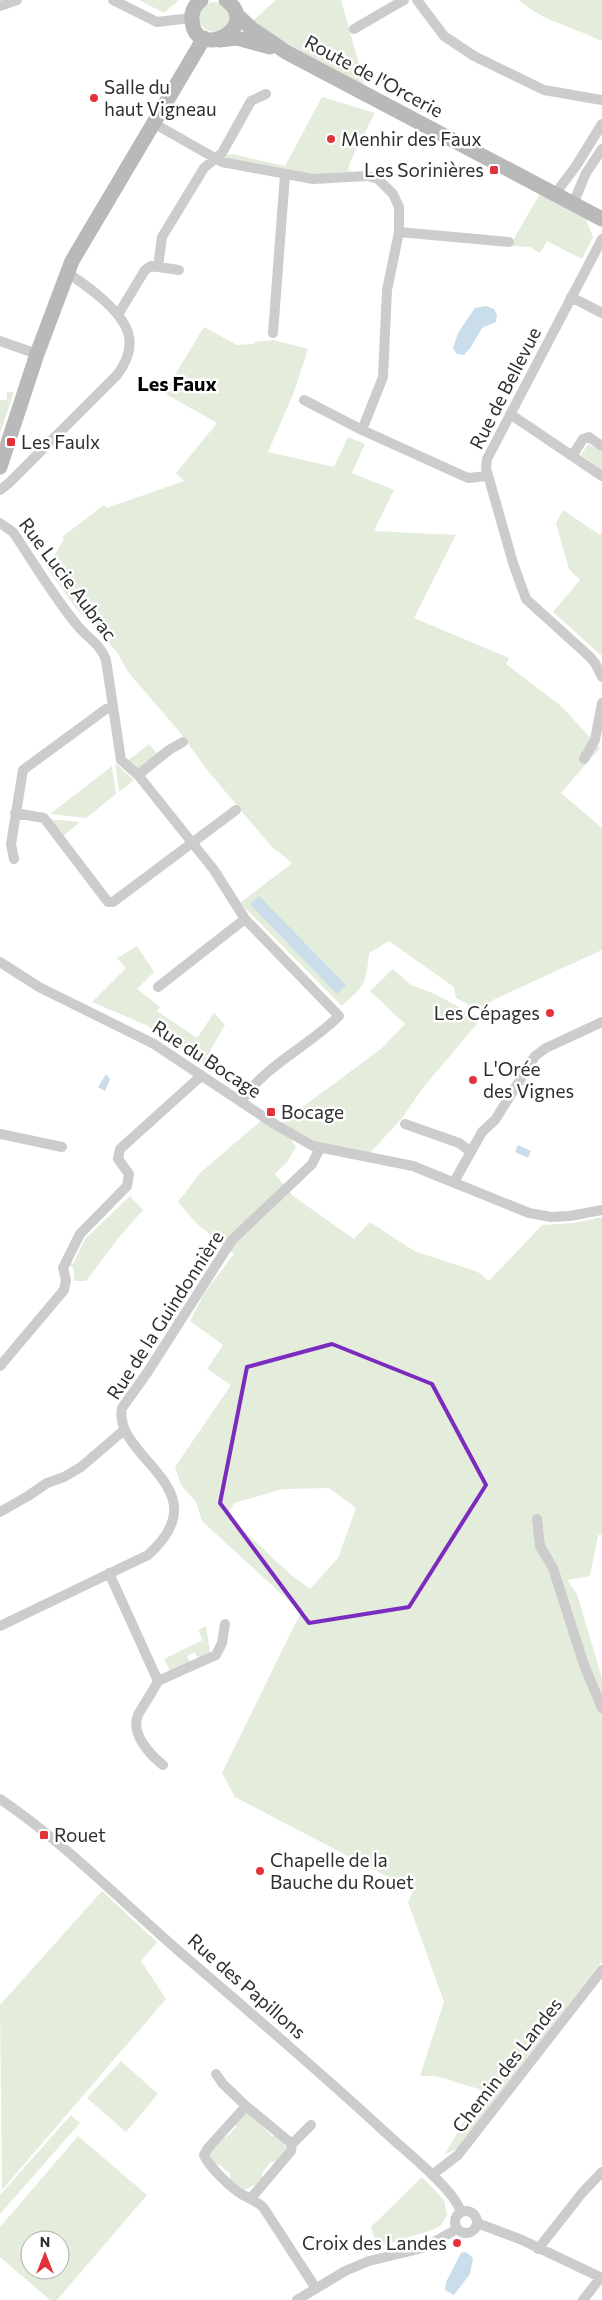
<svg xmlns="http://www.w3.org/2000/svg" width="602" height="2300" font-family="Commissioner,sans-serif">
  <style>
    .green { fill: #e4ecdc; fill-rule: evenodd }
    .water { fill: #c9ddeb }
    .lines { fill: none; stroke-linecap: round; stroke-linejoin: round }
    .street { stroke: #ccc; stroke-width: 10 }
    .secondary { stroke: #b9b9b9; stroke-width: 15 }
    .marked { fill: none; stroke: #7b2cbf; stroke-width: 4; stroke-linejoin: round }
    .poi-dot { fill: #e3333a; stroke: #fff; stroke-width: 2 }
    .labels { text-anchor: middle; stroke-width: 5; stroke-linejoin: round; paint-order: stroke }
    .street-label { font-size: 19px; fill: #2f2f2f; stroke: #fff }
    .poi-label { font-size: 19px; fill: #2f2f2f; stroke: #fff; text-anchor: start }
    .neighbourhood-label { font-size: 20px; font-weight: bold; fill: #000; stroke: #fff }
  </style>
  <rect width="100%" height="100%" fill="#fff"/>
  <path class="green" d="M139,0H179L164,13Z
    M276,0H341L364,82L363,85L250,23Z
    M519,0H602V41C575,28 542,21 519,0Z
    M199 17a15 15 0 1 1 30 0a15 15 0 1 1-30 0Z
    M322,97L375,113L350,162L348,170L352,171L320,175L225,159L227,155L232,154L285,166Z
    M540,194L586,219L593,237L582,259L547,241L540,253L530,247L513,246V240Z
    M204,327L237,345L254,344L255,342L273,340L308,349L294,392L268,452L334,467L348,437L365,444L352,473L394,490L374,531L456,535L414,618L509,658L506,664L561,706L600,748L561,793L602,828V950L493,1000L487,1007L475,1008L456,998L454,987L389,941L369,953C366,984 365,985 342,1006L240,903L292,863L271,846L208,771L178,730L128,672L117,652L75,607L47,568L64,539L62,537L104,505L107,508L184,481L176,473L217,423L164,393Z
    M7,392H14L0,433V400H7Z
    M588,444L602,451V470L581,455Z
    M563,510L600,535L602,532V656L553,612L580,580L569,569L556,523Z
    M149,744L158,755L138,771L127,761Z
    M115,763L134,780L119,792Z
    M112,766L116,794L86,818L50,814Z
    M48,819L80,822L62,837Z
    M137,946L154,972L137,989L160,1007L157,1011L197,1038L214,1013L225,1025L203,1063L146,1025L92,1002L126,968L117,958Z
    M393,969L411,985L435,994L481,1019L422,1089L403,1117L370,1153L318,1143L281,1123L382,1048L405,1024L370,991Z
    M262,1120L289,1136L296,1147L287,1162L275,1174L293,1196L354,1239L370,1222L414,1251L478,1272L489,1281L542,1225L574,1223L602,1217V1535H598L590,1576L567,1580L577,1594L602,1678V1961L457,2149L445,2154L482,2090L436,2076H420L444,2002L408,1902L413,1890L235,1797L222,1773L301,1612L202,1521L196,1502L181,1485L175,1467L231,1385L207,1369L223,1345L190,1321L205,1292L234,1254L196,1223L178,1202L201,1172ZM329,1488L356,1508L338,1558L310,1589L291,1575L227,1515L234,1503L283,1489Z
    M130,1196L143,1210L120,1236L86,1281H74V1270L69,1263L73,1264L85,1239Z
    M206,1626L210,1652L198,1658L195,1652L187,1656L190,1662L170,1671L164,1659L203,1640L198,1630Z
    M102,1891L157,1942L141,1961L166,1999L2,2190L0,2005Z
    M121,2061L158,2094L126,2132L87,2098Z
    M247,2112L261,2121L262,2126L272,2136L277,2135L286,2147L284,2152L276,2162H271L262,2173V2178L257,2184L244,2190L230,2179V2174L220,2165H214L209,2154L222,2138L227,2137L236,2127V2122Z
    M71,2115L80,2123L0,2214V2195Z
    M78,2136L147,2195L57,2300H50L0,2257V2227ZM30,2240H60V2270H30Z
    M422,2177L444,2200L447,2215L441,2225L435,2229L354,2254L375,2240L371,2227Z"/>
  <path class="water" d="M486,306L494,309L497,315L496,322L482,328L471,347L464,355L457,354L453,348L458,333L475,308Z
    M259,896L346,985L337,994L250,904Z
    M106,1074L110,1079L105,1091L98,1087Z
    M518,1145L531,1151L528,1158L515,1152Z
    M204,1949L217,1953L215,1960L202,1955Z
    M466,2252L473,2258L470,2274L454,2295L445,2290L446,2282L461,2253Z"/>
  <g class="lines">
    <path class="street" d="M113,0L157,22L191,18
      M417,0L444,36L474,56L544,90L602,100
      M0,6L17,0
      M354,29L404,0
      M155,124L222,162L313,179L368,176L378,179L393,194L399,207V232L387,290L383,377L362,430
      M555,194L576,166L602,124
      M573,204L586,173L602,149
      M399,232L509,242
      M602,239L487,459L486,468L513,563L526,599L590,657L595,663L602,677
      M158,267L179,270
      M571,297L602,313
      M119,313L145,270L151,266L158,267L162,237L204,168L222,153L251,101L266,94
      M273,333L285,175
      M0,341L37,354
      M304,400L362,430L468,478L487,476
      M510,414L602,476
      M572,456L583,439L589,437L602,446
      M0,490L9,483L117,375C142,342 127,320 99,296C89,288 78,279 67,273
      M0,523L13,532C34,563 53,596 77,625C87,638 100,643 106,660L121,760L138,775L214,870L245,919
      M584,759L595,740L602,703
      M138,775L169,750L183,742
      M15,813L44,818L108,902H113L236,810
      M14,859L11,844L23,770L106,709L112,708
      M0,962L39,987L154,1044L276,1125L313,1146L413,1166L529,1213L551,1217L570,1216L602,1210
      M158,987L245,919L339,1016C309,1046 265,1065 241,1102
      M405,1124L459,1143L471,1152
      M0,1134L62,1147
      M454,1182L482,1132L495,1120L535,1056L546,1048L602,1022
      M0,1366L64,1290L66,1280L63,1268L80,1234L127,1186L129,1174L118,1159L120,1149L201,1076
      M0,1512L28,1496L47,1483L64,1477L81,1467L123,1431
      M537,1519L540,1546L553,1568L584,1665L602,1708
      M109,1573L158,1681C152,1693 144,1704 138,1715C130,1733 150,1755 163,1765
      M0,1626L148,1555C223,1488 112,1458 122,1408L147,1373L232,1240L312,1164L320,1148
      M158,1681L216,1655L222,1643L225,1624
      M0,1799C66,1844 121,1901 181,1953C250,2012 319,2071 386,2133C405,2151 453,2188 461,2212
      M216,2074L223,2084L246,2106
      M292,2144L311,2125
      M432,2175L458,2155L602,1970
      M252,2197L291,2151L292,2144L246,2106L208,2148L204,2155C209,2167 232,2189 243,2195C251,2199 256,2201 263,2207L315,2287
      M455 2222a11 11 0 1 1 22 0a11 11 0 1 1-22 0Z
      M477,2223L522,2240L602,2278
      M538,2249L582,2193L602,2172
      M297,2300L345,2271L369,2261L423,2248L457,2229
      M583,2300L601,2277"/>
    <path class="secondary" d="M201,0C195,5 191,12 192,20C195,63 263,27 226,0
      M236,14L252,29L286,52L602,219
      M219,40L237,38L270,47
      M0,467L37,354L72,261L204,38"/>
  </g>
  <path class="marked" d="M332,1344L432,1384L486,1485L409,1607L309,1623L220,1503L247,1367Z"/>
  <g class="poi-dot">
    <circle cx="94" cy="98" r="5"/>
    <circle cx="331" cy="139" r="5"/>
    <rect x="489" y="165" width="10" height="10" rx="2.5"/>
    <rect x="6" y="437" width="10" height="10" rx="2.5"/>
    <circle cx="550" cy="1013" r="5"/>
    <circle cx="473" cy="1080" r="5"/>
    <rect x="266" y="1107" width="10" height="10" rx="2.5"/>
    <rect x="39" y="1830" width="10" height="10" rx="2.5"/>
    <circle cx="260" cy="1871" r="5"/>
    <circle cx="457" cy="2243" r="5"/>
  </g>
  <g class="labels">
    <g class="street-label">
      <text transform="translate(374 76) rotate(28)" y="7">Route de l'Orcerie</text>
      <text transform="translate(505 388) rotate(-63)" y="7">Rue de Bellevue</text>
      <text transform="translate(68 579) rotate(53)" y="7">Rue Lucie Aubrac</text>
      <text transform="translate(207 1059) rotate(33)" y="7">Rue du Bocage</text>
      <text transform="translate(165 1315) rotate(-57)" y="7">Rue de la Guindonnière</text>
      <text transform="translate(247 1986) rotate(41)" y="7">Rue des Papillons</text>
      <text transform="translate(507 2065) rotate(-52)" y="7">Chemin des Landes</text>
    </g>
    <g class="poi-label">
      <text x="104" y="94">Salle du<tspan x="104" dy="22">haut Vigneau</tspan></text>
      <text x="341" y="146">Menhir des Faux</text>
      <text x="484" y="177" text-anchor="end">Les Sorinières</text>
      <text x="21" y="449">Les Faulx</text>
      <text x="540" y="1020" text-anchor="end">Les Cépages</text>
      <text x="483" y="1076">L'Orée<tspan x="483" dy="22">des Vignes</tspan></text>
      <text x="281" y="1119">Bocage</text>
      <text x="54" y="1842">Rouet</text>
      <text x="270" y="1867">Chapelle de la<tspan x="270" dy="22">Bauche du Rouet</tspan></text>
      <text x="447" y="2250" text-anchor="end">Croix des Landes</text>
    </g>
    <g class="neighbourhood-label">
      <text x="177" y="391">Les Faux</text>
    </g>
  </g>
  <g transform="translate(45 2255)"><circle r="24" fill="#ffffff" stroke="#acacac"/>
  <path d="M0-4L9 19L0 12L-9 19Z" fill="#e3333a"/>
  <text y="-8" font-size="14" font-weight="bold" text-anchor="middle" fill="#2f2f2f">N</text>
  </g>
</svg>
